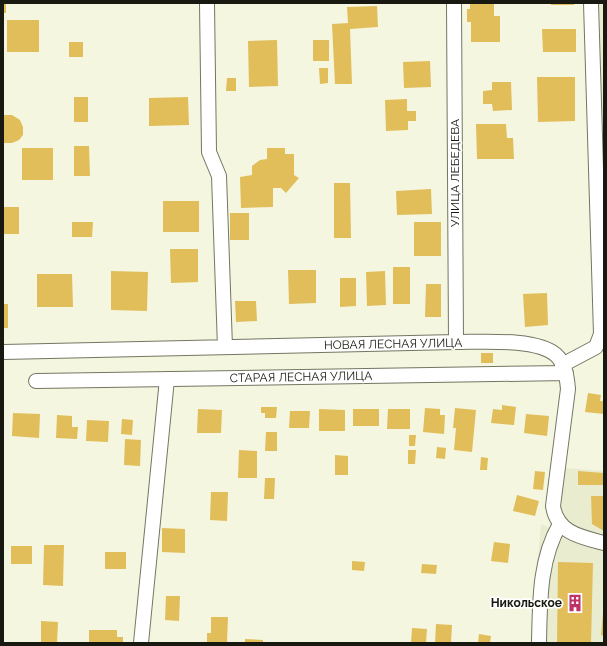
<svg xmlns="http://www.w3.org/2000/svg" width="607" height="646" font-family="Raleway,sans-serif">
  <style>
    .built { fill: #e9ecce }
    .building { fill: #e1be5a }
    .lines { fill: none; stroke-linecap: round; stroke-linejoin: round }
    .minor-casing { stroke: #747662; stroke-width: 16 }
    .minor { stroke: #fff; stroke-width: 14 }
    .labels { text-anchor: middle; stroke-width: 3.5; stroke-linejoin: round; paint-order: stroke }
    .street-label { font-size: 12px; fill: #181911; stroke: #fff }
    .poi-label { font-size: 12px; font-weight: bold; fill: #181911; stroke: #fff; text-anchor: end }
  </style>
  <rect width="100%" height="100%" fill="#f4f6e0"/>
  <path class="built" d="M599,3H604V183Z
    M564,468L604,471V537L586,534L570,524L563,516L559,499Z
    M541,524L604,552V643H530Z"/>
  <path class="building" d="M3,3H6V13H3Z
    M470,3H494V16H500V42H471V22H467V9H470Z
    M551,3H574V5H551Z
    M377,6L378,27L350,29L352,84H335L332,24L348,23L347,7Z
    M7,20H39V52H7Z
    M542,29H576V52H543Z
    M277,40L278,86L249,87L248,41Z
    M313,40H329V61H313Z
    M69,42H83V57H69Z
    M430,61L431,87L404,88L403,62Z
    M319,68H328V83L320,84Z
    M537,77H575V121L538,122Z
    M227,78H236V91H226Z
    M492,82H511L512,110L493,111L492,104H483V91L492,90Z
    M74,97H88V122H74Z
    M188,97L189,125L149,126V98Z
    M407,99V111H416V121H408V130L386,131L385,100Z
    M3,115H12L20,120L23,127V135L19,140L12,143H3Z
    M476,124H506L507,138H513L514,159H477Z
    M74,146H89L90,176H74Z
    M22,148H53V180H22Z
    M267,148H285V154H294V175L299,178L286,193L281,188H273V207L241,208L240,177L252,175V166L260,160L267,159Z
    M334,183H350L351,238H334Z
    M431,189L432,214L397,215L396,191Z
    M163,201H199V232H163Z
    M3,207H19V234H3Z
    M230,213H249V240H230Z
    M72,222H93L92,237H72Z
    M414,222H441V256H414Z
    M170,249H198V282L171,283Z
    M393,267H410V304H393Z
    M288,270H316V303L289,304Z
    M111,271L148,272L147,311L111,310Z
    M385,271L386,305L367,306L366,272Z
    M37,274H72L73,307H37Z
    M340,278H356V306L340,307Z
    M426,284H441V317H425Z
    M547,293L548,325L525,327L523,294Z
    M235,301H256L257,321L236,322Z
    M3,304H8V328H3Z
    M481,353H493V363H481Z
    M588,393L601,395L600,401H604V414L585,412Z
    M502,405L516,407L514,425L491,423L493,409L502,410Z
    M261,407H277L276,418H265V413H261Z
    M425,408L440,409V415H445L444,434L423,432Z
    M455,408L476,410L472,452L454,450L456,428H453Z
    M198,409L222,410L221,433H197Z
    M319,409L345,410V431H319Z
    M353,409H379V426H353Z
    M388,409H410V429H387Z
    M290,411H310L309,428H289Z
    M13,413L40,414L39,438L12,436Z
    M526,414L549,416L547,436L524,433Z
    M57,415L72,416V427H78L77,439L56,438Z
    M122,419L133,420L132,435L121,434Z
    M87,420L109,421L108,442L86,441Z
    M266,432H277V451H265Z
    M409,435H416L415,446H409Z
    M125,439L141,440L140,466L124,465Z
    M437,447L446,448L445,459L436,458Z
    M239,450L257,451V478H238Z
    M408,450H416L415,464H408Z
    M335,455L348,456V475H335Z
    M481,457L488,458L487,470H480Z
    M535,471L545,472L543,490L533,489Z
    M578,471L604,473V485H578Z
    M265,478H275L274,499H264Z
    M211,492H228L227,521L210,520Z
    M517,495L539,501L535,516L513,511Z
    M591,496H604V531L592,524Z
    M162,528L185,529V553L162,552Z
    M494,542L510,544L508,563L491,561Z
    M44,545H64L63,586L43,585Z
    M11,546H32V564H11Z
    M105,552H126V569H105Z
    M352,561L365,562L364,571L352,570Z
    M558,562L593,563L591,643H557Z
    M422,564L437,565L436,574L421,573Z
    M166,596H180L179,621L165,620Z
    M603,613H604V636L601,635Z
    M211,617H228L227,643H207V633H211Z
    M41,621L58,622L57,643H41Z
    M436,624L452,625L451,643H435Z
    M412,628L427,629L426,643H411Z
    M89,630H117V637H123V643H89Z
    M479,634L491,636L490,643H478Z
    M245,639L263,640V643H245Z"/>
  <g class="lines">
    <g class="minor-casing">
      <path id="minor" d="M207,3L209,152L219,176L225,347
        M454,3L456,342
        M3,352L456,342C482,342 537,338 556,355C565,363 567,377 568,389L553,506C557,533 581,537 604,543
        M562,365L596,347L601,334L591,3
        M36,381L566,373
        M141,643L167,379
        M539,643C540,602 539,560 560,524"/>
    </g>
    <use href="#minor" class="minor"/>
  </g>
  <defs>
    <g id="building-bare" transform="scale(1.38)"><path d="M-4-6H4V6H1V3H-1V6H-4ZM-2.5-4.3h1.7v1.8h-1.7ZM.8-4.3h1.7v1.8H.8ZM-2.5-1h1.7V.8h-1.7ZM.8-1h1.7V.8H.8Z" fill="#be3268" stroke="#fff" stroke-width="2.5" paint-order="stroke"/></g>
  </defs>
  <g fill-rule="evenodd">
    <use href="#building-bare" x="575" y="603"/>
  </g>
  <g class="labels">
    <g class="street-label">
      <text transform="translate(455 173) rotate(-90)" y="4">УЛИЦА ЛЕБЕДЕВА</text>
      <text transform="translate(393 344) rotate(-1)" y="4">НОВАЯ ЛЕСНАЯ УЛИЦА</text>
      <text transform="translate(301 377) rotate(-1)" y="4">СТАРАЯ ЛЕСНАЯ УЛИЦА</text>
    </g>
    <g class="poi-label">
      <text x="562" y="607">Никольское</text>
    </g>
  </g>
  <rect width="607" height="646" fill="none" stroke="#181911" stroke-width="8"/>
</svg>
